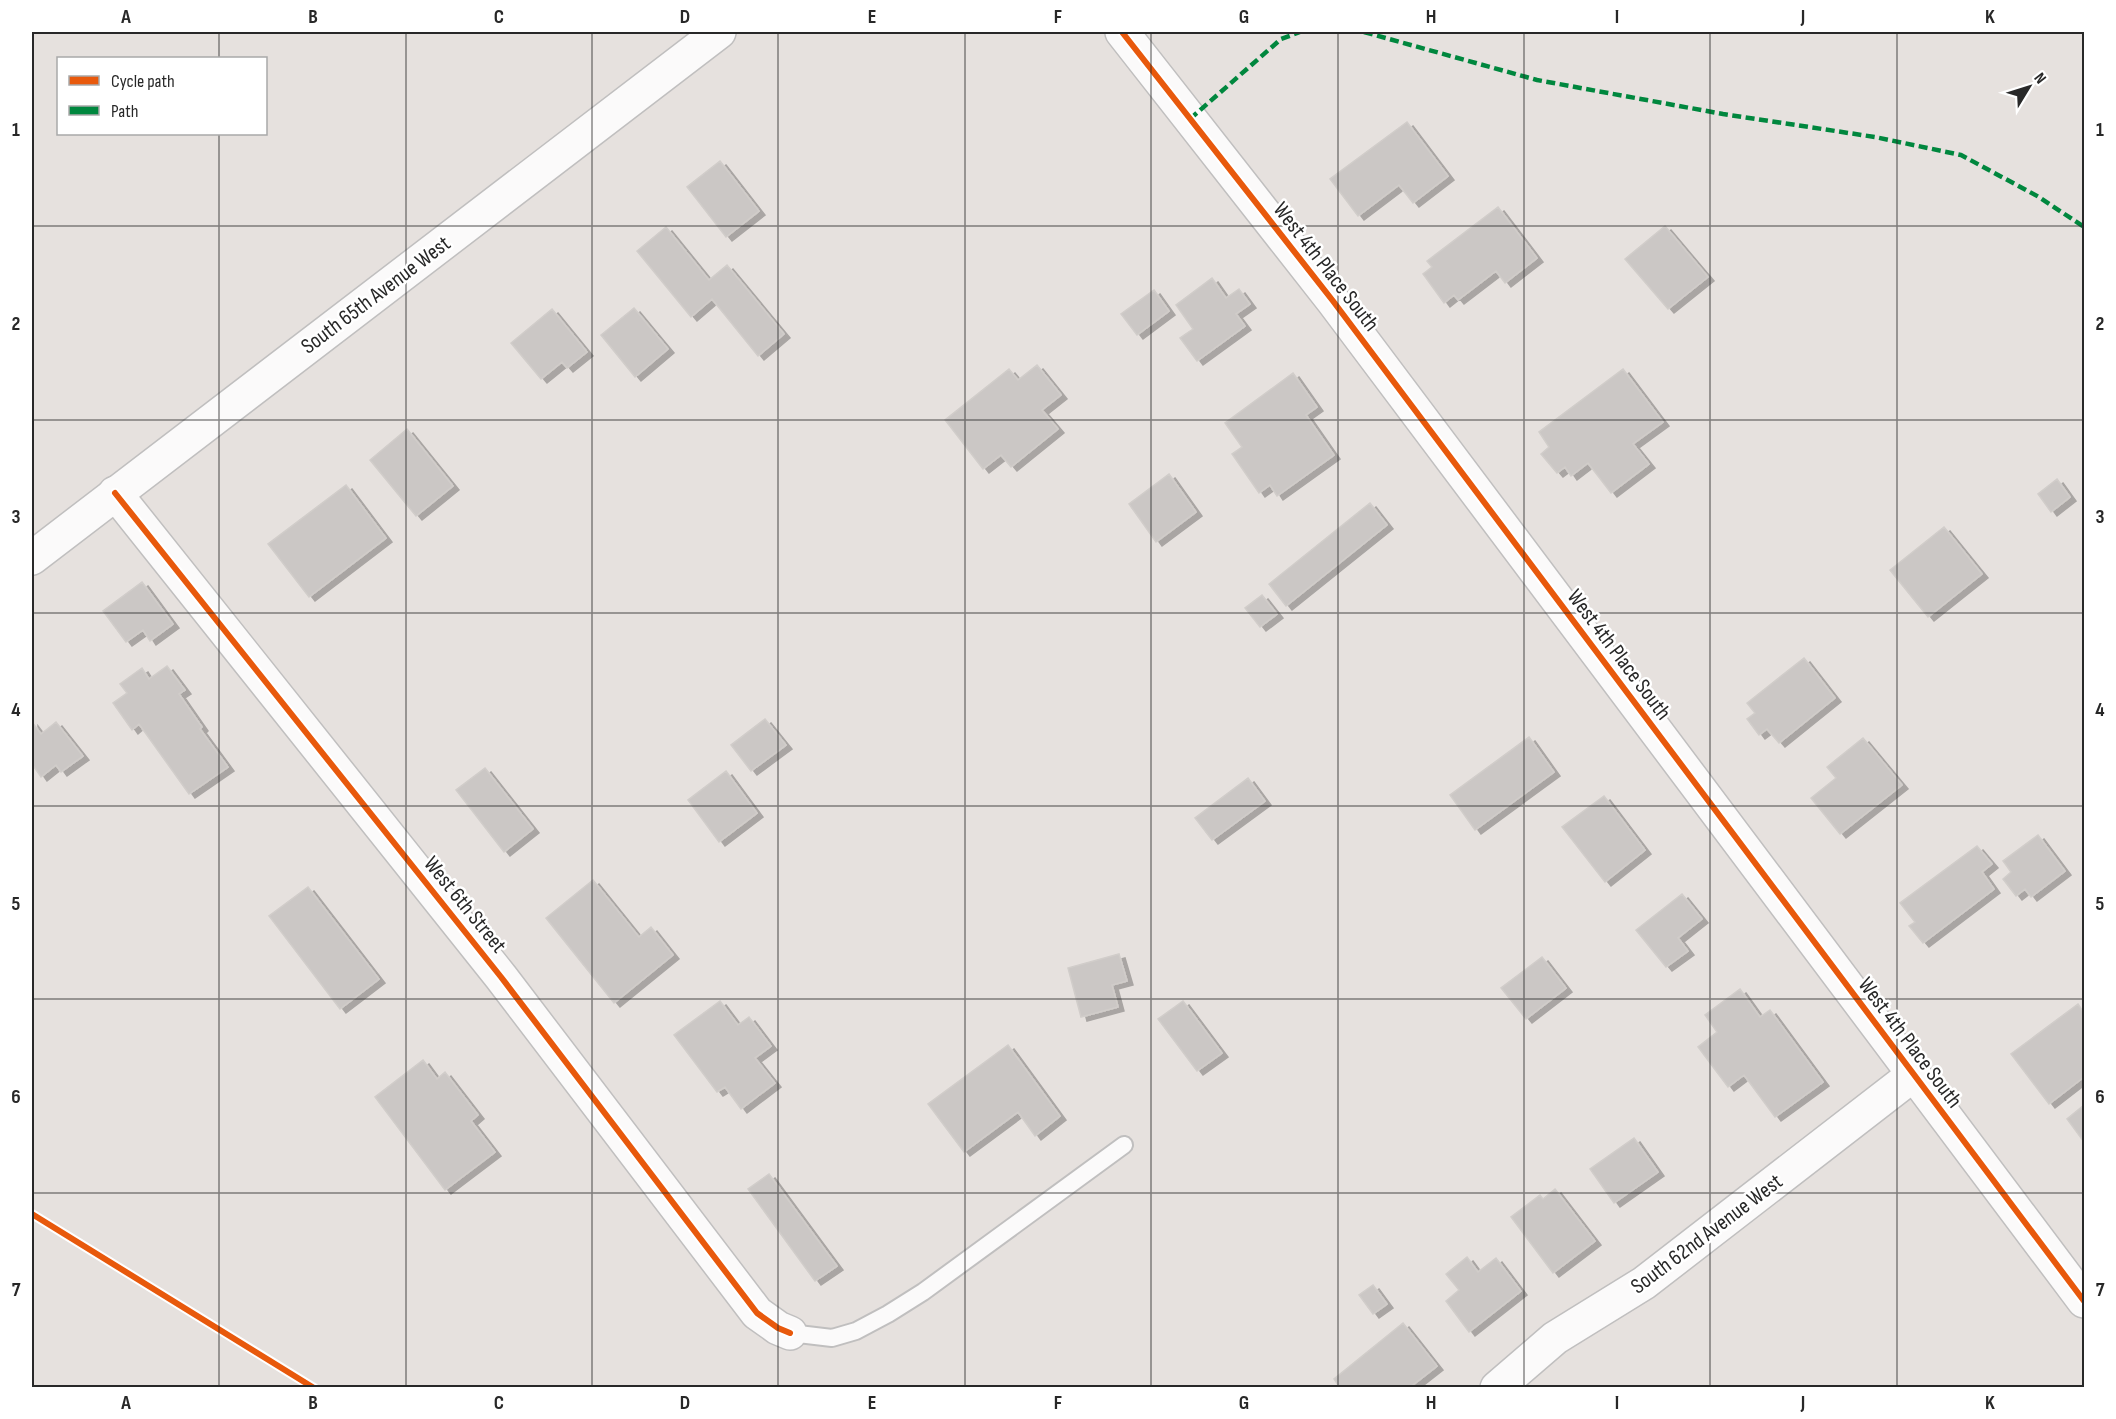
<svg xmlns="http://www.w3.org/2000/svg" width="2116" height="1419" font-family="'Sofia Sans Condensed',sans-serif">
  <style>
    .building { fill: #cbc7c5; stroke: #d1cdca; stroke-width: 1.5; filter: url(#shadow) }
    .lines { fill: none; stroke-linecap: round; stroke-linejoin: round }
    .lane-casing { stroke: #c0bfbf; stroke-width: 20 }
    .street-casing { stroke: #c0bfbf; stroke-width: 36 }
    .secondary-casing { stroke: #c0bfbf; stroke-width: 36 }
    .lane { stroke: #fbfafa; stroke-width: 16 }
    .street { stroke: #fbfafa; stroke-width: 33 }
    .secondary { stroke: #fbfafa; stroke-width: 33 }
    .quiet { stroke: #00873e; stroke-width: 4.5; stroke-dasharray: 9 4.5; stroke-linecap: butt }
    .cycleway-casing { stroke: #fff; stroke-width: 10 }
    .cycleway { stroke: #e8590c; stroke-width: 6 }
    .grid { fill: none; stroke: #282828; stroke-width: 1.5; stroke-opacity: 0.55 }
    .labels { text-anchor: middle; stroke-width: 5; stroke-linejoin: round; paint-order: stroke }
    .street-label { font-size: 22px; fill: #282828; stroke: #fff }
    .neatline { fill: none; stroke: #282828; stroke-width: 2 }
    .grid-label { font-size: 20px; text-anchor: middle; font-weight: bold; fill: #282828 }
  </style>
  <defs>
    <filter id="shadow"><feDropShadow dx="6" dy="4" stdDeviation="0" flood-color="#0004"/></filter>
  </defs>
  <rect width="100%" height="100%" fill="#e6e1de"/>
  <path class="building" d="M1407,122L1448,176L1413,203L1399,185L1358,216L1330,179Z
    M720,161L759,211L726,237L687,187Z
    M1498,207L1537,258L1505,283L1496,271L1458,300L1454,295L1444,303L1423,274L1432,267L1427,261Z
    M1665,226L1708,277L1668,309L1625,259Z
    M666,227L709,280L727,265L784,334L758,356L712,299L691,317L637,251Z
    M1212,278L1226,298L1239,289L1250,304L1236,314L1245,326L1197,361L1180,338L1193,329L1176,305Z
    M1154,290L1169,311L1137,335L1121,314Z
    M634,308L668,349L635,377L601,335Z
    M552,309L587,352L567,368L562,362L541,379L511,343Z
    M1037,365L1061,395L1042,410L1058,429L1011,467L1001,455L983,469L945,420L1009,369L1018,380Z
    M1623,369L1663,422L1633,444L1649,464L1611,493L1588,463L1571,476L1565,467L1557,473L1541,454L1549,447L1539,432Z
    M1293,373L1317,407L1306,415L1334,455L1277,496L1270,485L1259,493L1232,454L1242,447L1225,423Z
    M407,429L453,486L416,516L370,460Z
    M1169,474L1196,512L1156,542L1129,504Z
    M2057,479L2070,497L2051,512L2038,494Z
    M346,485L386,538L309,597L268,544Z
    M1370,503L1387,525L1286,606L1269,584Z
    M1944,527L1982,574L1928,617L1890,570Z
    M142,582L173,624L150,641L143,630L126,642L103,611Z
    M1262,595L1277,614L1260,627L1245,608Z
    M1804,658L1835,698L1779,743L1767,729L1759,735L1747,719L1755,713L1747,703Z
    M167,666L185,690L179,694L202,727L200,729L228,767L189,794L139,724L132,730L113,703L127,693L120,684L142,668L149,679Z
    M765,719L786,745L751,771L731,745Z
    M32,722L41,734L56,722L83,756L61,772L56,765L41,777L32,764Z
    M1529,737L1554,772L1475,830L1450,795Z
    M1863,738L1902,785L1840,834L1811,798L1836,778L1827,767Z
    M485,768L533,829L504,852L456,790Z
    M726,771L757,813L719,842L688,800Z
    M1248,778L1265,801L1212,840L1195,818Z
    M1604,796L1645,850L1605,882L1562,827Z
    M2038,835L2065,871L2031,897L2025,889L2016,896L2003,879L2011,872L2003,861Z
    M1977,846L1992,864L1982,872L1994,889L1923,943L1909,926L1915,922L1900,903Z
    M593,880L639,937L651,927L673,955L614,1003L546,918Z
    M308,887L379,979L340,1009L269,916Z
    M1682,894L1702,919L1678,938L1688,951L1666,967L1636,930Z
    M1119,954L1127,981L1112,985L1118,1007L1081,1017L1068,968Z
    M1542,957L1566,988L1526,1019L1501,988Z
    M1740,989L1760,1017L1770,1010L1823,1082L1775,1117L1744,1075L1728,1087L1698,1047L1717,1032L1705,1015Z
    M720,1001L738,1025L749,1017L771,1046L755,1058L775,1083L741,1109L725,1087L717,1092L674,1035Z
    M1183,1001L1222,1053L1197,1071L1158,1019Z
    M2078,1004L2084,1013V1077L2049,1104L2011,1054Z
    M1008,1045L1060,1116L1035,1136L1018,1112L964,1152L928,1104Z
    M423,1060L437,1079L445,1072L478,1115L471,1121L495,1152L445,1190L375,1097Z
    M2084,1105V1142L2067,1119Z
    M1634,1138L1658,1172L1614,1203L1590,1169Z
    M769,1174L837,1266L815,1281L748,1189Z
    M1555,1189L1595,1241L1553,1273L1511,1217L1540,1195L1543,1199Z
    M1467,1257L1478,1272L1496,1258L1521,1291L1469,1332L1446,1301L1459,1290L1446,1274Z
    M1373,1285L1387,1304L1373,1314L1359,1295Z
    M1403,1323L1437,1366L1409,1388H1340L1334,1379Z"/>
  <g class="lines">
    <g class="lane-casing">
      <path id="lane" d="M790,1333L832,1338L856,1331L888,1314L923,1292L1124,1145"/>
    </g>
    <g class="street-casing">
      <path id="street" d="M1122,32L1333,301L2084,1301
        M115,493L501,977L757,1313L778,1328L790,1333
        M1497,1388L1555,1338L1644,1283L1913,1075"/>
    </g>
    <g class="secondary-casing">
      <path id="secondary" d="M32,558L719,32"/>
    </g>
    <use href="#lane" class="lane"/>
    <use href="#street" class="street"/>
    <use href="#secondary" class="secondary"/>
    <path class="quiet" d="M1364,32L1537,80L1723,114L1875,137L1961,155L2039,197L2084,227
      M1190,119L1281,39L1300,32"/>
    <g class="cycleway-casing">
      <path id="cycleway" d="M1122,32L1333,301L2084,1301
        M115,493L501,977L757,1313L778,1328L790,1333
        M32,1214L314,1388"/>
    </g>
    <use href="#cycleway" class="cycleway"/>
  </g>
  <path class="grid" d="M219,32V58M406,32V1388M592,32V1388M778,32V1388M965,32V1388M1151,32V1388M1338,32V1388M1524,32V1388M1710,32V1388M1897,32V1388M219,134V1388M32,226H2084M32,420H2084M32,613H2084M32,806H2084M32,999H2084M32,1193H2084"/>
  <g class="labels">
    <g class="street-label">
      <text transform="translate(1327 266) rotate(52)" y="8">West 4th Place South</text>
      <text transform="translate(375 294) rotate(-37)" y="8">South 65th Avenue West</text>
      <text transform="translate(1620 654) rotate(53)" y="8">West 4th Place South</text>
      <text transform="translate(466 904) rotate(51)" y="8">West 6th Street</text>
      <text transform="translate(1911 1042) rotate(53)" y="8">West 4th Place South</text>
      <text transform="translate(1706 1233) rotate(-37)" y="8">South 62nd Avenue West</text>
    </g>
  </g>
  <rect width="2116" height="1419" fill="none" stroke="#ffffff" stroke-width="66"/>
  <rect x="57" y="57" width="210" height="78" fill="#ffffff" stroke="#a9a9a9" stroke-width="1.5"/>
  <rect x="69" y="76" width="30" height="9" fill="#e8590c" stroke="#a9a9a9" stroke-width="1.5"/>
  <text x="111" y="87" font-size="18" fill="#282828">Cycle path</text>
  <rect x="69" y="106" width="30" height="9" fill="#00873e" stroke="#a9a9a9" stroke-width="1.5"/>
  <text x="111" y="117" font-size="18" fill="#282828">Path</text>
  <g transform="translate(2029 87) rotate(52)" stroke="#ffffff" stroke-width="4.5" paint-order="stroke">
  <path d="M0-4.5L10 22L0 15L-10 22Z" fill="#282828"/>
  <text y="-9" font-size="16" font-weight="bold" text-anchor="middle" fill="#282828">N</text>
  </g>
  <rect x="33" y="33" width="2050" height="1353" class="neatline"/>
  <g class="grid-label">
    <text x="126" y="23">A</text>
    <text x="313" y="23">B</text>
    <text x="499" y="23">C</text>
    <text x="685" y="23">D</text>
    <text x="872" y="23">E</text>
    <text x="1058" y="23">F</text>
    <text x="1244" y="23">G</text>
    <text x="1431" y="23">H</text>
    <text x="1617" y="23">I</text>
    <text x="1803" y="23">J</text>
    <text x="1990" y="23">K</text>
    <text x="16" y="136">1</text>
    <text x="2100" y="136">1</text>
    <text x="16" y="330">2</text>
    <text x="2100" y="330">2</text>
    <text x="16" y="523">3</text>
    <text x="2100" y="523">3</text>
    <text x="16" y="716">4</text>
    <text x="2100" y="716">4</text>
    <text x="16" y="910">5</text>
    <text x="2100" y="910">5</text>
    <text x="16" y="1103">6</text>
    <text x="2100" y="1103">6</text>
    <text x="16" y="1296">7</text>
    <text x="2100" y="1296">7</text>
    <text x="126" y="1409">A</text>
    <text x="313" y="1409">B</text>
    <text x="499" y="1409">C</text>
    <text x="685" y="1409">D</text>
    <text x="872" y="1409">E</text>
    <text x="1058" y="1409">F</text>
    <text x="1244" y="1409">G</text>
    <text x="1431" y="1409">H</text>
    <text x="1617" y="1409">I</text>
    <text x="1803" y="1409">J</text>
    <text x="1990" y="1409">K</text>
  </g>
</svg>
